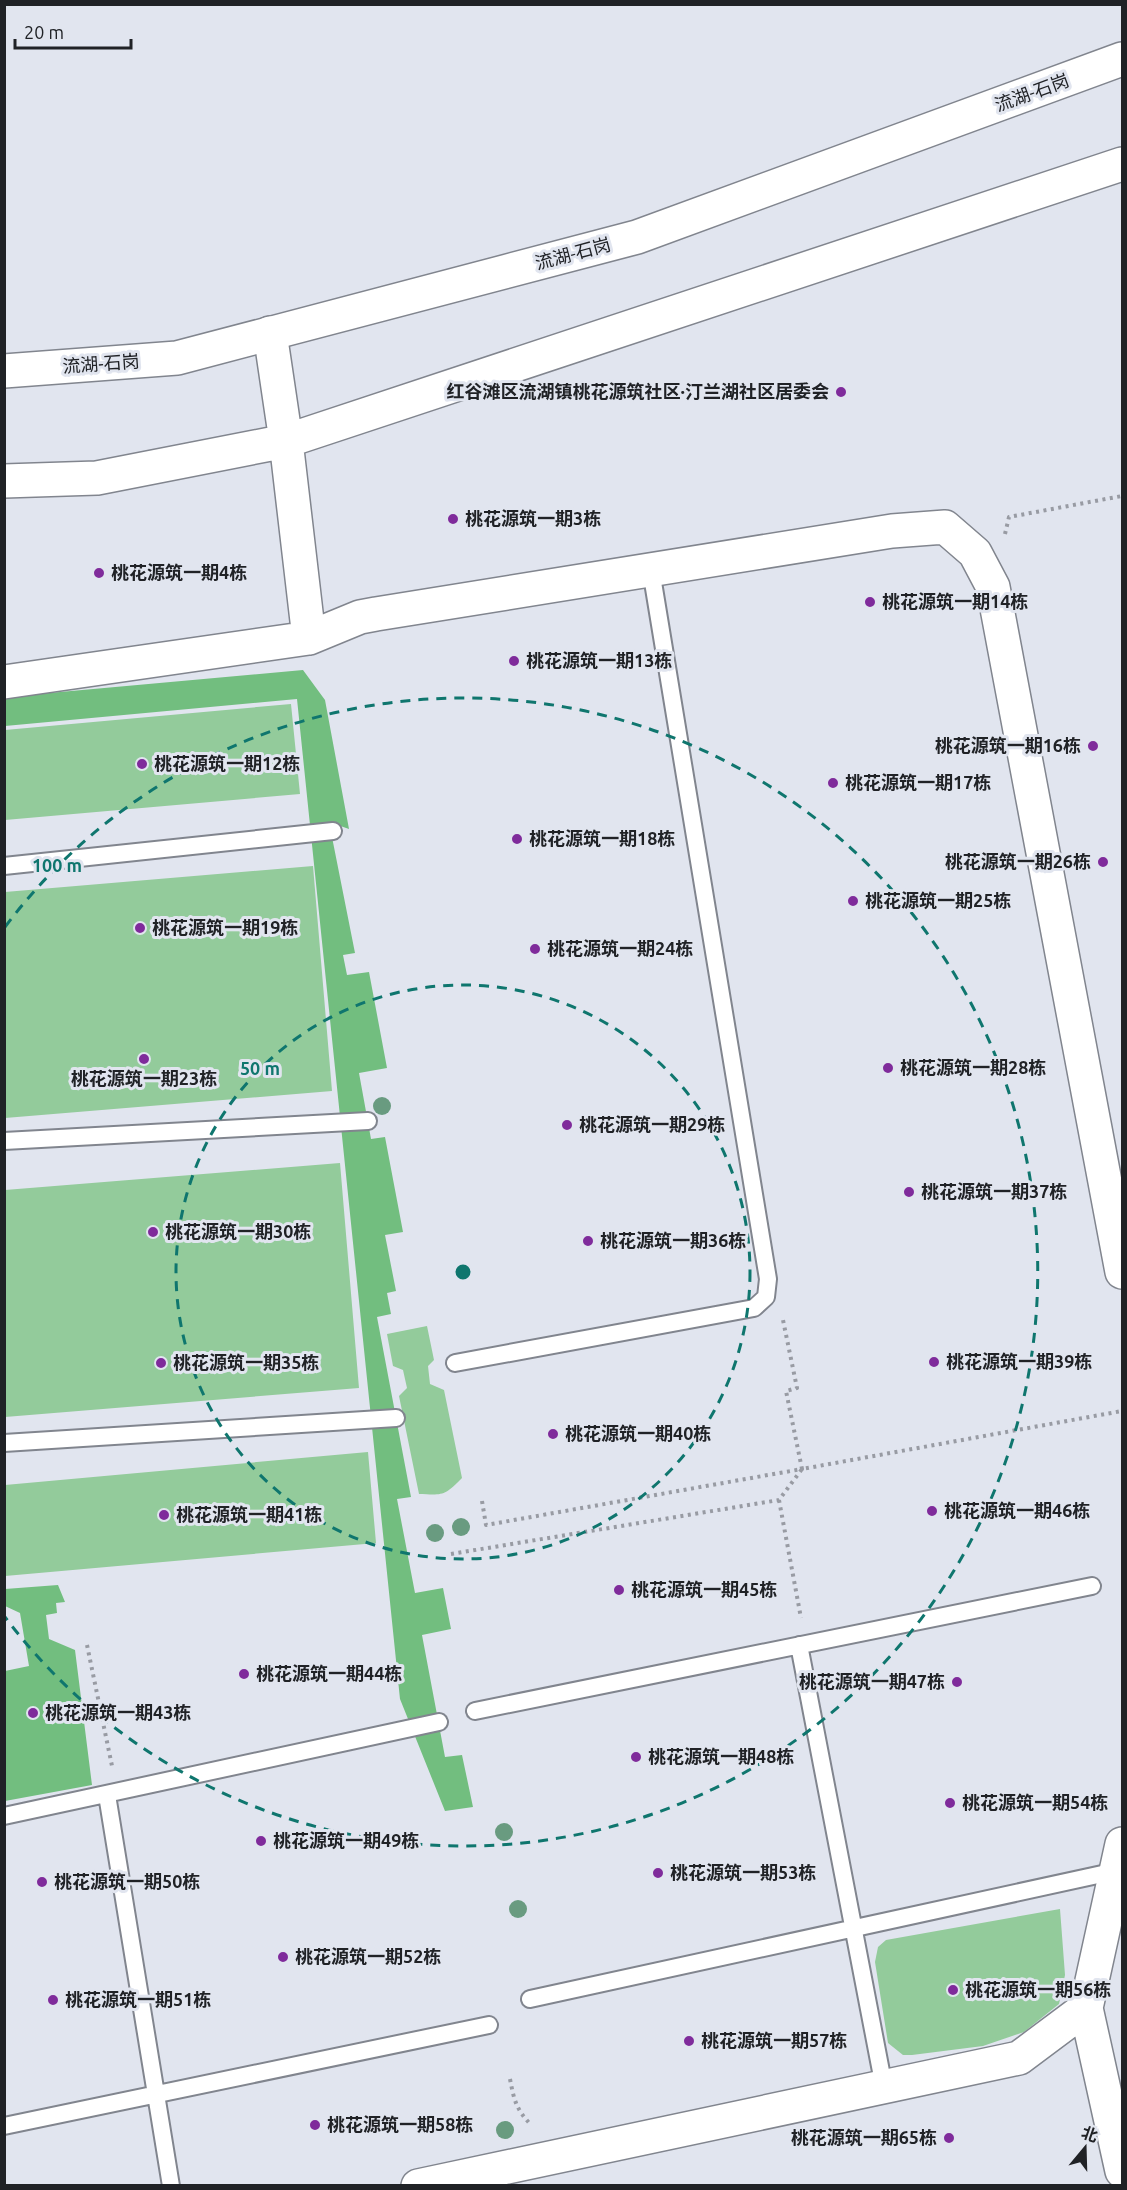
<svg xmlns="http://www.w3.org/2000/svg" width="1127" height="2190" font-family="Ubuntu,'Noto Sans SC',sans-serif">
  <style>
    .green { fill: #93cb9b }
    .forest { fill: #72be7f }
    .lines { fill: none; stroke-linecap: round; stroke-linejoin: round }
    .lane-casing { stroke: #81858e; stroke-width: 20 }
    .street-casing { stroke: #81858e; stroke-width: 36 }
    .primary-casing { stroke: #81858e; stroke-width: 36 }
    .path { stroke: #989ba3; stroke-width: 4; stroke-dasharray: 3 4.5; stroke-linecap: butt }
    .lane { stroke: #fff; stroke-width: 16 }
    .street { stroke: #fff; stroke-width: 33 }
    .primary { stroke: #fff; stroke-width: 33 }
    .tree { fill: #699b80 }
    .ring { fill: none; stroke: #0f766e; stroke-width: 3; stroke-dasharray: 10 8 }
    .poi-dot { fill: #7f2b9b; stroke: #e1e5ef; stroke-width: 2 }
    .labels { text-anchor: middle; stroke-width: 6; stroke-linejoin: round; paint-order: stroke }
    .street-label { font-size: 18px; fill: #202226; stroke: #e1e5ef }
    .poi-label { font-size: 18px; font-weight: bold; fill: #202226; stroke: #e1e5ef; text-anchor: start }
    .centre { fill: #0f766e; stroke: #e1e5ef; stroke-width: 3 }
    .ring-label { font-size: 18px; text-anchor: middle; font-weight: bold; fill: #0f766e; stroke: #e1e5ef; stroke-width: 6; stroke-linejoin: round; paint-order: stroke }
  </style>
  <rect width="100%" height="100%" fill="#e1e5ef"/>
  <path class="green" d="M291,704L300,794L5,820V730Z
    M313,866L332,1091L5,1118V892Z
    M340,1163L359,1388L5,1417V1190Z
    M427,1326L434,1360L428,1366L430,1384L444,1390L462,1478C444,1496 444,1495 419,1494L399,1396L407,1388L403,1370L393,1366L387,1334Z
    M368,1452L376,1543L5,1576V1485Z
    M1060,1909L1065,1975L1059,2004L1024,2032L983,2046L912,2055H903L888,2043L875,1962L878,1947L886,1940Z"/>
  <path class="forest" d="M303,670L325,700L349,829L329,822L355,953L343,955L347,975L369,972L387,1068L359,1073L371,1139L385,1137L403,1232L385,1235L396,1291L387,1293L391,1314L377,1317L411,1497L397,1499L415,1593L443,1588L451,1629L422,1635L445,1757L462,1755L473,1807L445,1811L400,1699L297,699L5,726V697Z
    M58,1585L65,1602L56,1603L57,1613L46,1615L49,1639L75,1650L92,1785L5,1801V1671L29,1666L20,1613L5,1606V1589Z"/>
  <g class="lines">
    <g class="lane-casing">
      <path id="lane" d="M4,866L333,831
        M4,1141L368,1121
        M455,1363L754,1308L766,1297L768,1279L651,570
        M4,1443L396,1418
        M799,1645L884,2087
        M475,1711L1092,1586
        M107,1795L171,2186
        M4,1816L439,1722
        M530,1999L1116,1871
        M4,2126L489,2025"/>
    </g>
    <g class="street-casing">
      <path id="street" d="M270,333L286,441L309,638
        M4,481L97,478L286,441L1122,164
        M4,682L309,638L360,617L376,614L892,531L945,527L975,553L993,587L1122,1272
        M1122,1844L1086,2008L1122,2171
        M418,2186L1019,2058L1086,2008"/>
    </g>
    <g class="primary-casing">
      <path id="primary" d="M4,371L177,358L637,237L1122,59"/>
    </g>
    <path class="path" d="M1005,534L1009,517L1122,496
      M779,1500L801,1618
      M482,1501L486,1525L802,1469L786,1391L797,1388L783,1320
      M451,1554L779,1500L802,1469L1122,1411
      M87,1645L112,1766
      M510,2079C514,2100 516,2109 531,2125"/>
    <use href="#lane" class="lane"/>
    <use href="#street" class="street"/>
    <use href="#primary" class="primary"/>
  </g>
  <g class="tree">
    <circle cx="382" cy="1106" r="9"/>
    <circle cx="461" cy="1527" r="9"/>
    <circle cx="435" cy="1533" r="9"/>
    <circle cx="504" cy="1832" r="9"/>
    <circle cx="518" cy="1909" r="9"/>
    <circle cx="505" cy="2130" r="9"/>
  </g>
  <g class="ring">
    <circle cx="463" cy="1272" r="287"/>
    <path d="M5 927A574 574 0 1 1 5 1617"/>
  </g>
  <g class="poi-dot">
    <circle cx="841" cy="392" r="6"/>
    <circle cx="453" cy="519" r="6"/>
    <circle cx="99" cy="573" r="6"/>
    <circle cx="870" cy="602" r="6"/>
    <circle cx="514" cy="661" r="6"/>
    <circle cx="1093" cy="746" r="6"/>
    <circle cx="142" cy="764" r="6"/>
    <circle cx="833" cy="783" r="6"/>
    <circle cx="517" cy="839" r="6"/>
    <circle cx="1103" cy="862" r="6"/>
    <circle cx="853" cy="901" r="6"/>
    <circle cx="140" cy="928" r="6"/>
    <circle cx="535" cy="949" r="6"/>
    <circle cx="144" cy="1059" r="6"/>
    <circle cx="888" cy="1068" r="6"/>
    <circle cx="567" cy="1125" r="6"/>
    <circle cx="909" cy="1192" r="6"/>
    <circle cx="153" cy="1232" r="6"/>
    <circle cx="588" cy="1241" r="6"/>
    <circle cx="934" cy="1362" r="6"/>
    <circle cx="161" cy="1363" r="6"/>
    <circle cx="553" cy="1434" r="6"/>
    <circle cx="932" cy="1511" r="6"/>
    <circle cx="164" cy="1515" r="6"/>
    <circle cx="619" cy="1590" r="6"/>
    <circle cx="244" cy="1674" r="6"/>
    <circle cx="957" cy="1682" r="6"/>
    <circle cx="33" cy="1713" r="6"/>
    <circle cx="636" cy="1757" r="6"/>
    <circle cx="950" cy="1803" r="6"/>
    <circle cx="261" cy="1841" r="6"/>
    <circle cx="658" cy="1873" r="6"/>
    <circle cx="42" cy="1882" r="6"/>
    <circle cx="283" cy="1957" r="6"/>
    <circle cx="953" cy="1990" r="6"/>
    <circle cx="53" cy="2000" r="6"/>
    <circle cx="689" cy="2041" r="6"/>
    <circle cx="315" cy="2125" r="6"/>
    <circle cx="949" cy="2138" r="6"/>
  </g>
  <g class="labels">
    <g class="street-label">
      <text transform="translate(1032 93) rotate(-20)" y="6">流湖-石岗</text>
      <text transform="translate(573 254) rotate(-15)" y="6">流湖-石岗</text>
      <text transform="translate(101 364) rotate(-4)" y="6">流湖-石岗</text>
    </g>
    <g class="poi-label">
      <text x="829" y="398" text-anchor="end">红谷滩区流湖镇桃花源筑社区·汀兰湖社区居委会</text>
      <text x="465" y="525">桃花源筑一期3栋</text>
      <text x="111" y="579">桃花源筑一期4栋</text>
      <text x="882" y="608">桃花源筑一期14栋</text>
      <text x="526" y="667">桃花源筑一期13栋</text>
      <text x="1081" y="752" text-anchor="end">桃花源筑一期16栋</text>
      <text x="154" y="770">桃花源筑一期12栋</text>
      <text x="845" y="789">桃花源筑一期17栋</text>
      <text x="529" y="845">桃花源筑一期18栋</text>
      <text x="1091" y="868" text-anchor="end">桃花源筑一期26栋</text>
      <text x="865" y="907">桃花源筑一期25栋</text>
      <text x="152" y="934">桃花源筑一期19栋</text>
      <text x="547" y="955">桃花源筑一期24栋</text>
      <text x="900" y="1074">桃花源筑一期28栋</text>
      <text x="144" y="1085" text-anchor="middle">桃花源筑一期23栋</text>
      <text x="579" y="1131">桃花源筑一期29栋</text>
      <text x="921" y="1198">桃花源筑一期37栋</text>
      <text x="165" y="1238">桃花源筑一期30栋</text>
      <text x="600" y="1247">桃花源筑一期36栋</text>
      <text x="946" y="1368">桃花源筑一期39栋</text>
      <text x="173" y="1369">桃花源筑一期35栋</text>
      <text x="565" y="1440">桃花源筑一期40栋</text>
      <text x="944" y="1517">桃花源筑一期46栋</text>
      <text x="176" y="1521">桃花源筑一期41栋</text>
      <text x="631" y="1596">桃花源筑一期45栋</text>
      <text x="256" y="1680">桃花源筑一期44栋</text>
      <text x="945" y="1688" text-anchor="end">桃花源筑一期47栋</text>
      <text x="45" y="1719">桃花源筑一期43栋</text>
      <text x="648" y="1763">桃花源筑一期48栋</text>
      <text x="962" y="1809">桃花源筑一期54栋</text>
      <text x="273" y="1847">桃花源筑一期49栋</text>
      <text x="670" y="1879">桃花源筑一期53栋</text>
      <text x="54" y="1888">桃花源筑一期50栋</text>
      <text x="295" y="1963">桃花源筑一期52栋</text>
      <text x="965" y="1996">桃花源筑一期56栋</text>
      <text x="65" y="2006">桃花源筑一期51栋</text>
      <text x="701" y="2047">桃花源筑一期57栋</text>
      <text x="327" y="2131">桃花源筑一期58栋</text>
      <text x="937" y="2144" text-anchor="end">桃花源筑一期65栋</text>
    </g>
  </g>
  <circle cx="463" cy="1272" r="9" class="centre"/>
  <g class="ring-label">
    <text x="57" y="872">100 m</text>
    <text x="260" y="1075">50 m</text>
  </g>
  <rect width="1127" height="2190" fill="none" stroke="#202226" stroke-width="12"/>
  <g transform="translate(1085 2148) rotate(19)" stroke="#e1e5ef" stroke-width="4.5" paint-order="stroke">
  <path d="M0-4.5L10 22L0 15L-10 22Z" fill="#202226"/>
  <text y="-9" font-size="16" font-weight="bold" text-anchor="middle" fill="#202226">北</text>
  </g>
  <path d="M15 39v9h116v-9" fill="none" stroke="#202226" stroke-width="3"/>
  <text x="24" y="39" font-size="18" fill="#202226" stroke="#e1e5ef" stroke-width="4.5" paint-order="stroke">20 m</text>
</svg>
